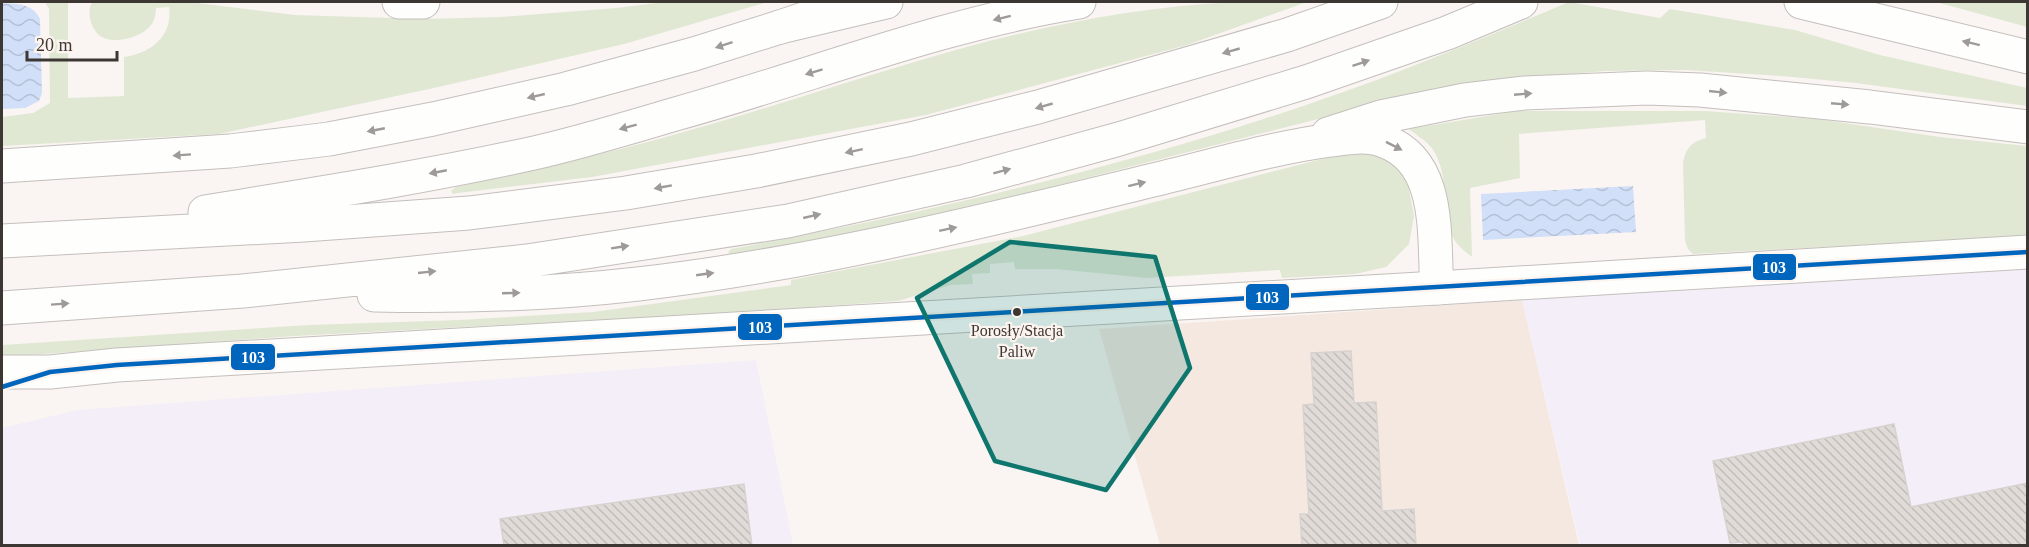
<svg xmlns="http://www.w3.org/2000/svg" width="2029" height="547" font-family="'Times New Roman',serif">
  <style>
    .built { fill: #f4e8e1 }
    .industrial { fill: #f4eef8 }
    .grass { fill: #e0e8d4 }
    .water { fill: url(#water-waves) }
    .building { fill: url(#building-back-hatch); stroke: #d7d2cf; stroke-width: 1.5 }
    .lines { fill: none; stroke-linecap: round; stroke-linejoin: round }
    .minor-casing { stroke: #c4bfbc; stroke-width: 35 }
    .major-casing { stroke: #c4bfbc; stroke-width: 35 }
    .highway-casing { stroke: #c4bfbc; stroke-width: 35 }
    .minor { stroke: #fefefd; stroke-width: 33 }
    .major { stroke: #fefefd; stroke-width: 33 }
    .highway { stroke: #fefefd; stroke-width: 33 }
    .bus-1-casing { stroke: #fdf4ef; stroke-width: 9 }
    .bus-1 { stroke: #0065bd; stroke-width: 4.5 }
    .oneway { fill: #9e9a98 }
    .marked { fill: #0f766e; fill-opacity: 0.2; stroke: #0f766e; stroke-width: 4.5; stroke-linejoin: round }
    .bus-dot { fill: #3d3734; stroke: #fdf4ef; stroke-width: 2 }
    .labels { text-anchor: middle; stroke-width: 4.5; stroke-linejoin: round; paint-order: stroke }
    .bus-label { font-size: 16px; fill: #3d3734; stroke: #fdf4ef }
    .line-badge { stroke: #fdf4ef; stroke-width: 2 }
    .badge-label { font-size: 16px; text-anchor: middle; font-weight: bold; fill: #fff }
  </style>
  <defs>
    <pattern id="water-waves" width="16" height="10" patternUnits="userSpaceOnUse" patternTransform="scale(1.5)"><rect width="16" height="10" fill="#d1dff8"/><path d="M0 5q4-4 8 0t8 0" fill="none" stroke="#b4c0d5"/></pattern>
    <pattern id="building-back-hatch" width="6" height="6" patternUnits="userSpaceOnUse" patternTransform="scale(1.5)"><rect width="6" height="6" fill="#e1dbd8"/><path d="M-1 5l2 2M0 0l6 6M5-1l2 2" fill="none" stroke="#c2bdba"/></pattern>
  </defs>
  <rect width="100%" height="100%" fill="#faf5f2"/>
  <path class="built" d="M1522,300L1579,545H1160L1099,329Z"/>
  <path class="industrial" d="M2027,268V545H1580L1522,300Z
    M756,360L793,545H2V428L78,410Z"/>
  <path class="grass" d="M45,2H68V98L124,96V57C151,53 173,36 169,7L156,8C156,12 155,18 153,22C146,36 118,44 104,38C91,33 86,12 92,2H189L295,15L422,19L501,17L616,8L665,2H767L624,44L434,88L219,134L2,146V117L33,113L50,103L49,9Z
    M1236,2H1307L1187,45L926,115L592,177L458,193L453,194L451,191L456,187C524,171 592,157 659,139C744,116 827,88 911,63C1016,31 1127,7 1236,2Z
    M1569,2L1660,18L1670,9L1795,30L1880,55L2027,88V106L1856,83L1781,76L1687,70L1604,71L1529,78L1334,115L940,215L734,255L728,253L731,249C933,211 1135,165 1329,97C1410,69 1490,35 1569,2Z
    M1936,2H2027V27Z
    M1517,111H1705L1817,119L1940,137L2027,146V236L1693,254L1688,249L1685,241L1683,163C1686,148 1691,142 1706,138L1705,120L1519,134L1520,178L1470,188L1472,257C1467,253 1459,247 1455,241C1439,213 1452,175 1431,147C1425,140 1416,135 1409,129Z
    M1368,151L1388,159L1400,171L1408,184L1414,216L1409,244L1386,267L1355,274L1282,278L1280,270L1147,278L1057,269H1015L1014,262L990,264V273L972,274L973,284L951,285L898,301L726,313L295,336L2,357V345L309,325L459,320L593,312L791,285V280L1023,236L1349,152Z"/>
  <path class="water" d="M2,3C17,4 33,3 40,19L42,93L39,101L25,108L2,109Z
    M1633,186L1636,232L1483,240L1481,194Z"/>
  <path class="building" d="M1351,351L1354,403L1376,402L1382,511L1414,509L1416,546H1302L1300,514H1309L1303,405L1314,404L1311,353Z
    M1894,424L1911,507L2028,483V546H1743V542L1730,543L1713,461Z
    M744,484L752,546H504L500,519Z"/>
  <g class="lines">
    <g class="minor-casing">
      <path id="minor" d="M399,2H423
        M2,166L230,151L329,139L433,119L566,89L694,54L780,27L886,2
        M2,372H50L117,365L1437,288L2028,252"/>
    </g>
    <g class="major-casing">
      <path id="major" d="M1801,2L2028,57
        M1328,134L1381,117L1465,100L1525,93L1647,88L1700,90L1870,107L2028,127"/>
    </g>
    <g class="highway-casing">
      <path id="highway" d="M780,27L854,2
        M205,212C315,194 425,177 534,153C583,142 631,127 679,113C812,76 942,24 1079,2
        M2,241L304,225L469,213L626,193L756,171L911,139L1038,107L1287,35L1381,2
        M374,295C462,297 550,294 638,284C821,263 1000,217 1178,174C1229,161 1279,147 1331,140C1349,138 1367,134 1384,141C1443,162 1433,238 1437,288
        M2,308L243,291L527,261L788,221L966,181L1119,139L1306,82L1447,33L1521,2"/>
    </g>
    <use href="#minor" class="minor"/>
    <use href="#major" class="major"/>
    <use href="#highway" class="highway"/>
    <g class="bus-1-casing">
      <path id="bus-1" d="M2,387L50,372L117,365L2028,252"/>
    </g>
    <use href="#bus-1" class="bus-1"/>
  </g>
  <defs><path id="oneway-solid" d="M-6-.8H1V-3.2L6.5 0L1 3.2V.8H-6Z" transform="scale(1.5)"/></defs>
  <g class="oneway">
    <use href="#oneway-solid" transform="translate(1002 18) rotate(166)"/>
    <use href="#oneway-solid" transform="translate(1971 43) rotate(-166)"/>
    <use href="#oneway-solid" transform="translate(724 45) rotate(162)"/>
    <use href="#oneway-solid" transform="translate(1231 51) rotate(164)"/>
    <use href="#oneway-solid" transform="translate(1361 63) rotate(-19)"/>
    <use href="#oneway-solid" transform="translate(814 72) rotate(163)"/>
    <use href="#oneway-solid" transform="translate(1718 92) rotate(6)"/>
    <use href="#oneway-solid" transform="translate(1523 94) rotate(-5)"/>
    <use href="#oneway-solid" transform="translate(536 96) rotate(167)"/>
    <use href="#oneway-solid" transform="translate(1840 104) rotate(5)"/>
    <use href="#oneway-solid" transform="translate(1044 106) rotate(164)"/>
    <use href="#oneway-solid" transform="translate(628 127) rotate(165)"/>
    <use href="#oneway-solid" transform="translate(376 130) rotate(169)"/>
    <use href="#oneway-solid" transform="translate(1394 146) rotate(27)"/>
    <use href="#oneway-solid" transform="translate(854 151) rotate(168)"/>
    <use href="#oneway-solid" transform="translate(182 155) rotate(176)"/>
    <use href="#oneway-solid" transform="translate(1002 171) rotate(-15)"/>
    <use href="#oneway-solid" transform="translate(438 172) rotate(169)"/>
    <use href="#oneway-solid" transform="translate(1137 184) rotate(-14)"/>
    <use href="#oneway-solid" transform="translate(663 187) rotate(170)"/>
    <use href="#oneway-solid" transform="translate(812 216) rotate(-13)"/>
    <use href="#oneway-solid" transform="translate(948 229) rotate(-12)"/>
    <use href="#oneway-solid" transform="translate(620 247) rotate(-9)"/>
    <use href="#oneway-solid" transform="translate(427 272) rotate(-6)"/>
    <use href="#oneway-solid" transform="translate(705 274) rotate(-8)"/>
    <use href="#oneway-solid" transform="translate(511 293) rotate(-2)"/>
    <use href="#oneway-solid" transform="translate(60 304) rotate(-4)"/>
  </g>
  <path class="marked" d="M1010,242L1155,257L1190,368L1106,490L995,461L917,298Z"/>
  <circle class="bus-dot" cx="1017" cy="312" r="5"/>
  <g class="labels">
    <g class="bus-label">
      <text x="1017" y="336">Porosły/Stacja<tspan x="1017" dy="21">Paliw</tspan></text>
    </g>
  </g>
  <g class="line-badge">
    <rect x="1752" y="253" width="45" height="28" rx="6" fill="#0065bd"/>
    <rect x="1245" y="283" width="45" height="28" rx="6" fill="#0065bd"/>
    <rect x="737" y="313" width="46" height="28" rx="6" fill="#0065bd"/>
    <rect x="230" y="343" width="46" height="28" rx="6" fill="#0065bd"/>
  </g>
  <g class="badge-label">
    <text x="1774" y="273">103</text>
    <text x="1267" y="303">103</text>
    <text x="760" y="333">103</text>
    <text x="253" y="363">103</text>
  </g>
  <rect width="2029" height="547" fill="none" stroke="#3d3734" stroke-width="6"/>
  <path d="M27 51v9h90v-9" fill="none" stroke="#3d3734" stroke-width="3"/>
  <text x="36" y="51" font-size="18" fill="#3d3734" stroke="#fdf4ef" stroke-width="4.5" paint-order="stroke">20 m</text>
</svg>
